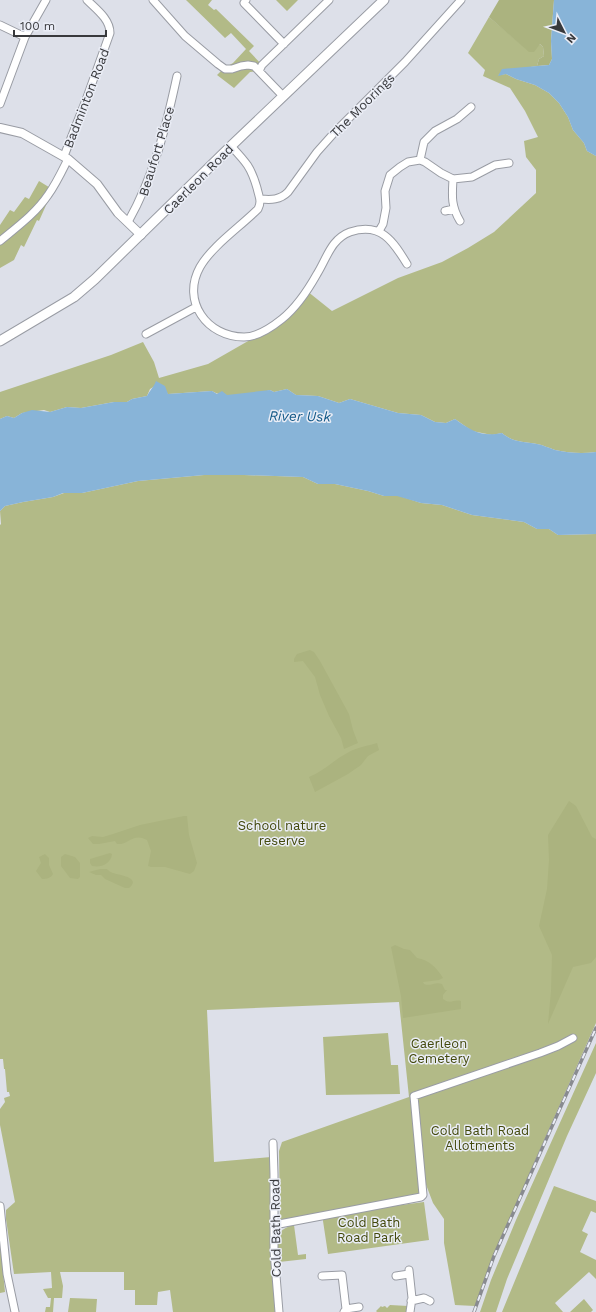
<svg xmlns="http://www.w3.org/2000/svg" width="596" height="1312" font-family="'Work Sans',sans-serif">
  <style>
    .green { fill: #b2ba87 }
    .forest { fill: #abb37f }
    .water { fill: #88b4d8 }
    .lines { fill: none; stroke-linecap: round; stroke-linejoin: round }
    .minor-casing { stroke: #999ca4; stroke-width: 9 }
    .tertiary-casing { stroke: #999ca4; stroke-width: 10 }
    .secondary-casing { stroke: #999ca4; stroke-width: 11 }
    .minor { stroke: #fff; stroke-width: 7 }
    .tertiary { stroke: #fff; stroke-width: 8 }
    .secondary { stroke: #fff; stroke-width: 9 }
    .rail-casing { stroke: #898b90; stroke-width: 3.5 }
    .rail { stroke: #eaedf6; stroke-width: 2; stroke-dasharray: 6; stroke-linecap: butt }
    .labels { text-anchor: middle; stroke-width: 3; stroke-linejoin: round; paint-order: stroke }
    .street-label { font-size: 13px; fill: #38393c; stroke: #eaedf6 }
    .park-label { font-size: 13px; fill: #43490c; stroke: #eaedf6 }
    .water-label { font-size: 14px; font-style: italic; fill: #125887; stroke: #eaedf6 }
  </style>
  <rect width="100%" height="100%" fill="#dde0e9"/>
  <path class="green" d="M186,0H212L208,5L214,10L216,9L254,46L249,51L262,65L259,71L250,72L234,88L217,75L224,68L233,63L246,49L231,33L225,38Z
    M276,0H298L287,11Z
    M489,17L529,51L540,44L543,47L544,56L539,59L537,66L524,68L498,75L506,74L516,79L535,85L549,93L559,103L568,117L573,130L584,143L587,151L596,156V452C582,454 569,453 555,450C549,448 543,445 537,444C523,441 514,443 502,433L492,435L472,431L455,419L446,423L435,422L421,415L398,413L350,399L339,403L318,396L296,395L287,389L274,392L270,390C257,394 223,399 212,391L168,394L155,386L150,389L147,396L132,399L127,402H114L81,408L67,407L50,412L44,410L22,413L14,418L7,416L0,419V392L111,355L143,342L154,362L159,378L208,364L262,333L282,319L307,291L332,311L398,278L442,262L468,248L494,232L536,193V170L526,157L524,141L538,137L525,111L510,88L483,76L485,70L468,53Z
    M39,181L52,189L47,197V203L39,221L37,220L24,247L21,245L14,260L0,268V225L10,210L14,212L25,197L29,199Z
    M204,475H244L303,477L318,484H335L368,491L384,496L397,495L421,503L442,505L472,515L524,522L537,529H549L558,535L596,534V1023L493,1256L475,1306L455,1305L444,1243V1219L433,1203L425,1182L419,1193L414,1196L280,1220L279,1151L282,1142L409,1097L399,1002L207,1010L214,1162L271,1157L275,1312H173L170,1290L158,1292L157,1305H135V1290H124V1272H60L63,1286L62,1298H54L53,1312H45L46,1307H50L51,1298H48L43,1289L52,1288L51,1272L14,1274L6,1219V1210L15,1202L0,1125V1109L5,1102L4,1098L10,1096L9,1092H7L5,1069H4L3,1059H0V525L1,524L0,511L5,506L23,502L53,497L64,493H82L138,481Z
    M388,1033L391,1065H398L400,1094L326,1095L323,1037Z
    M596,1043V1073L567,1136L507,1279L496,1312H480L491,1280L516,1220Z
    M554,1186L596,1201V1213L591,1211L582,1231L588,1234L580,1252L596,1260V1279L589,1272L555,1303L563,1312H502Z
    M424,1202L429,1240L328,1254L323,1221V1218L386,1207Z
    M294,1225L298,1255L306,1254V1259L279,1262C278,1244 272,1230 294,1225Z
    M0,1242L5,1292L0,1293Z
    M70,1298L97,1299L96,1312H68Z
    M584,1299L593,1310L591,1312H570Z
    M390,1305L408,1306L407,1312H377L376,1311L381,1306L382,1307L385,1306L387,1308Z"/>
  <path class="forest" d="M499,0H554L551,41L552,59L549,65L537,66L539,59L544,56L543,47L540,44L534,52H529L489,17Z
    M310,650L314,652L320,661L349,714L353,730L358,743L344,749L341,738L329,716L320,695L315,677L303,661L294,662V659L297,654Z
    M377,743L379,750L368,756L361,765L348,774L315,792L309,777C324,771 335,759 349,752C358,747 368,746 377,743Z
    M569,801L576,806L592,837L596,839V957L591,963L573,967L548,1024L551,991L552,955L539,926L547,889L549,860L548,835Z
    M184,816H187L189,835L197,863L194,871L190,874L165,867H151L148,866L151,851L147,840C133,832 129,845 117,844L115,841L99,844H93L88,838L92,836L103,837L113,834L140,825Z
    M110,853L112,854C111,864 101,868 92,866L90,863V859Z
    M45,854L49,858V865L53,874C51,878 47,879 42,879L36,871L41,863L39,857Z
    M65,854L75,857L80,863V877L78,879L70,878L61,866V857Z
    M100,869H107C110,872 109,871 113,873C118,875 142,877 129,888H125L105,879L101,875H96L89,872Z
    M395,945L404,949L410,950L417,958C429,960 437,968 443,978L439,980L423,982L424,984C431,987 435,981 442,984L445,990H447L443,995V999C451,1005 453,999 461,1001V1009L403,1018L401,996L391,947Z"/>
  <path class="water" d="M554,0H596V156L587,151L584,143L573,130L568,117L559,103L549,93L535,85L516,79L506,74L498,76L502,69L549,65L552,59L551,41Z
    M156,381L165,386L168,394L212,391L217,394L222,391L227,395L270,390L274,392L287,389L296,395L318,396L339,403L350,399L398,413L421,415L435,422L446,423L455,419C472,431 481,437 502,433C514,443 523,441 537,444C543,445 549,448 555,450C569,453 582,454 596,452V534L558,535L549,529H537L524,522L472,515L442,505L421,503L397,496H384L368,491L335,484H318L303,477L244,475H204L138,481L82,493H63L53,497L23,502L5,506L0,511V419L7,416L14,418L22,413L32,410L50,412L67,407L81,408L114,402H127L132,399L147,396C150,390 154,387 156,381Z"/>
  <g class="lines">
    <g class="minor-casing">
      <path id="minor" d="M153,0L185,36L218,64L225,69H232L241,66L248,65L254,66L283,96
        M246,0L244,3L284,44
        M0,25L25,37
        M259,71L262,65L329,0
        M0,104L25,37L46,0
        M231,146C246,162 251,167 257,188C259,197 262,201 258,209C240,227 212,246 200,267C181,301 207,337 244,337C257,337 272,327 282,319C297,307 308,290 317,274C327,258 331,239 350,232C381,222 393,241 407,264
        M64,156L86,100L110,33C110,19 96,9 87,0
        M420,160L425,162L441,173L453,179C452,196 451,206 460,221
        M453,179L472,177L495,165L509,163
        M261,199C271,200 280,200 288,192L317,152L334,133L405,62L461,0
        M445,211L454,209
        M128,222C154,176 166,127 177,76
        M379,231L383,224L386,208L385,191L390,175L400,167L408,162L420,160L424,142L435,131L457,119L471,107
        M0,241C17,227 36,213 48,195C56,184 62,171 68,159
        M146,334L196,307
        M273,1143L274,1174V1251L279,1312
        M0,1206L7,1274L15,1312
        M274,1225L421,1197L423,1195L414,1096L540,1053L558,1046L573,1038
        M409,1270L412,1298L410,1312
        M322,1276L342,1275L346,1309L344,1312
        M396,1276L409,1274
        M411,1301L424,1298L430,1301
        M346,1309L359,1307"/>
    </g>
    <g class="tertiary-casing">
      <path id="tertiary" d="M0,128L22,133L68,159L97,184L118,213L141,235"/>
    </g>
    <g class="secondary-casing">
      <path id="secondary" d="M0,341L74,297L95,279L231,146L384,0"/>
    </g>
    <use href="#minor" class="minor"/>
    <use href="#tertiary" class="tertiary"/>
    <use href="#secondary" class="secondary"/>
    <g class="rail-casing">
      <path id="rail" d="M474,1312L494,1256L596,1028"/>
    </g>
    <use href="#rail" class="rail"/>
  </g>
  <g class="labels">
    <g class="street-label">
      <text transform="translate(86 98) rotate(-69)" y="5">Badminton Road</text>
      <text transform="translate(362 105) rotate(-45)" y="5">The Moorings</text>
      <text transform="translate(156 151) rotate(-73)" y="5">Beaufort Place</text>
      <text transform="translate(198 179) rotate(-45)" y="5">Caerleon Road</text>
      <text transform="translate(275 1228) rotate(-91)" y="5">Cold Bath Road</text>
    </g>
    <g class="park-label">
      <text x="282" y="830">School nature<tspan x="282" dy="15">reserve</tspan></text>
      <text x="439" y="1048">Caerleon<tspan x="439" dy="15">Cemetery</tspan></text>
      <text x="480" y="1135">Cold Bath Road<tspan x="480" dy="15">Allotments</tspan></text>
      <text x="369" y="1227">Cold Bath<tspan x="369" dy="15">Road Park</tspan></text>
    </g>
    <g class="water-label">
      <text transform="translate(300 416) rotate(1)" y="5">River Usk</text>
    </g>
  </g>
  <g transform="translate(564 32) rotate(132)" stroke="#eaedf6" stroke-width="3" paint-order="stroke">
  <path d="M0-3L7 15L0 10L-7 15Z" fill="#38393c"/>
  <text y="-6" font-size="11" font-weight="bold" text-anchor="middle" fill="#38393c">N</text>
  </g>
  <path d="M14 30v6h92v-6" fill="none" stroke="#38393c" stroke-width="2"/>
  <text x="20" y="30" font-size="12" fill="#38393c" stroke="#eaedf6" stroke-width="3" paint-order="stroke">100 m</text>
</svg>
